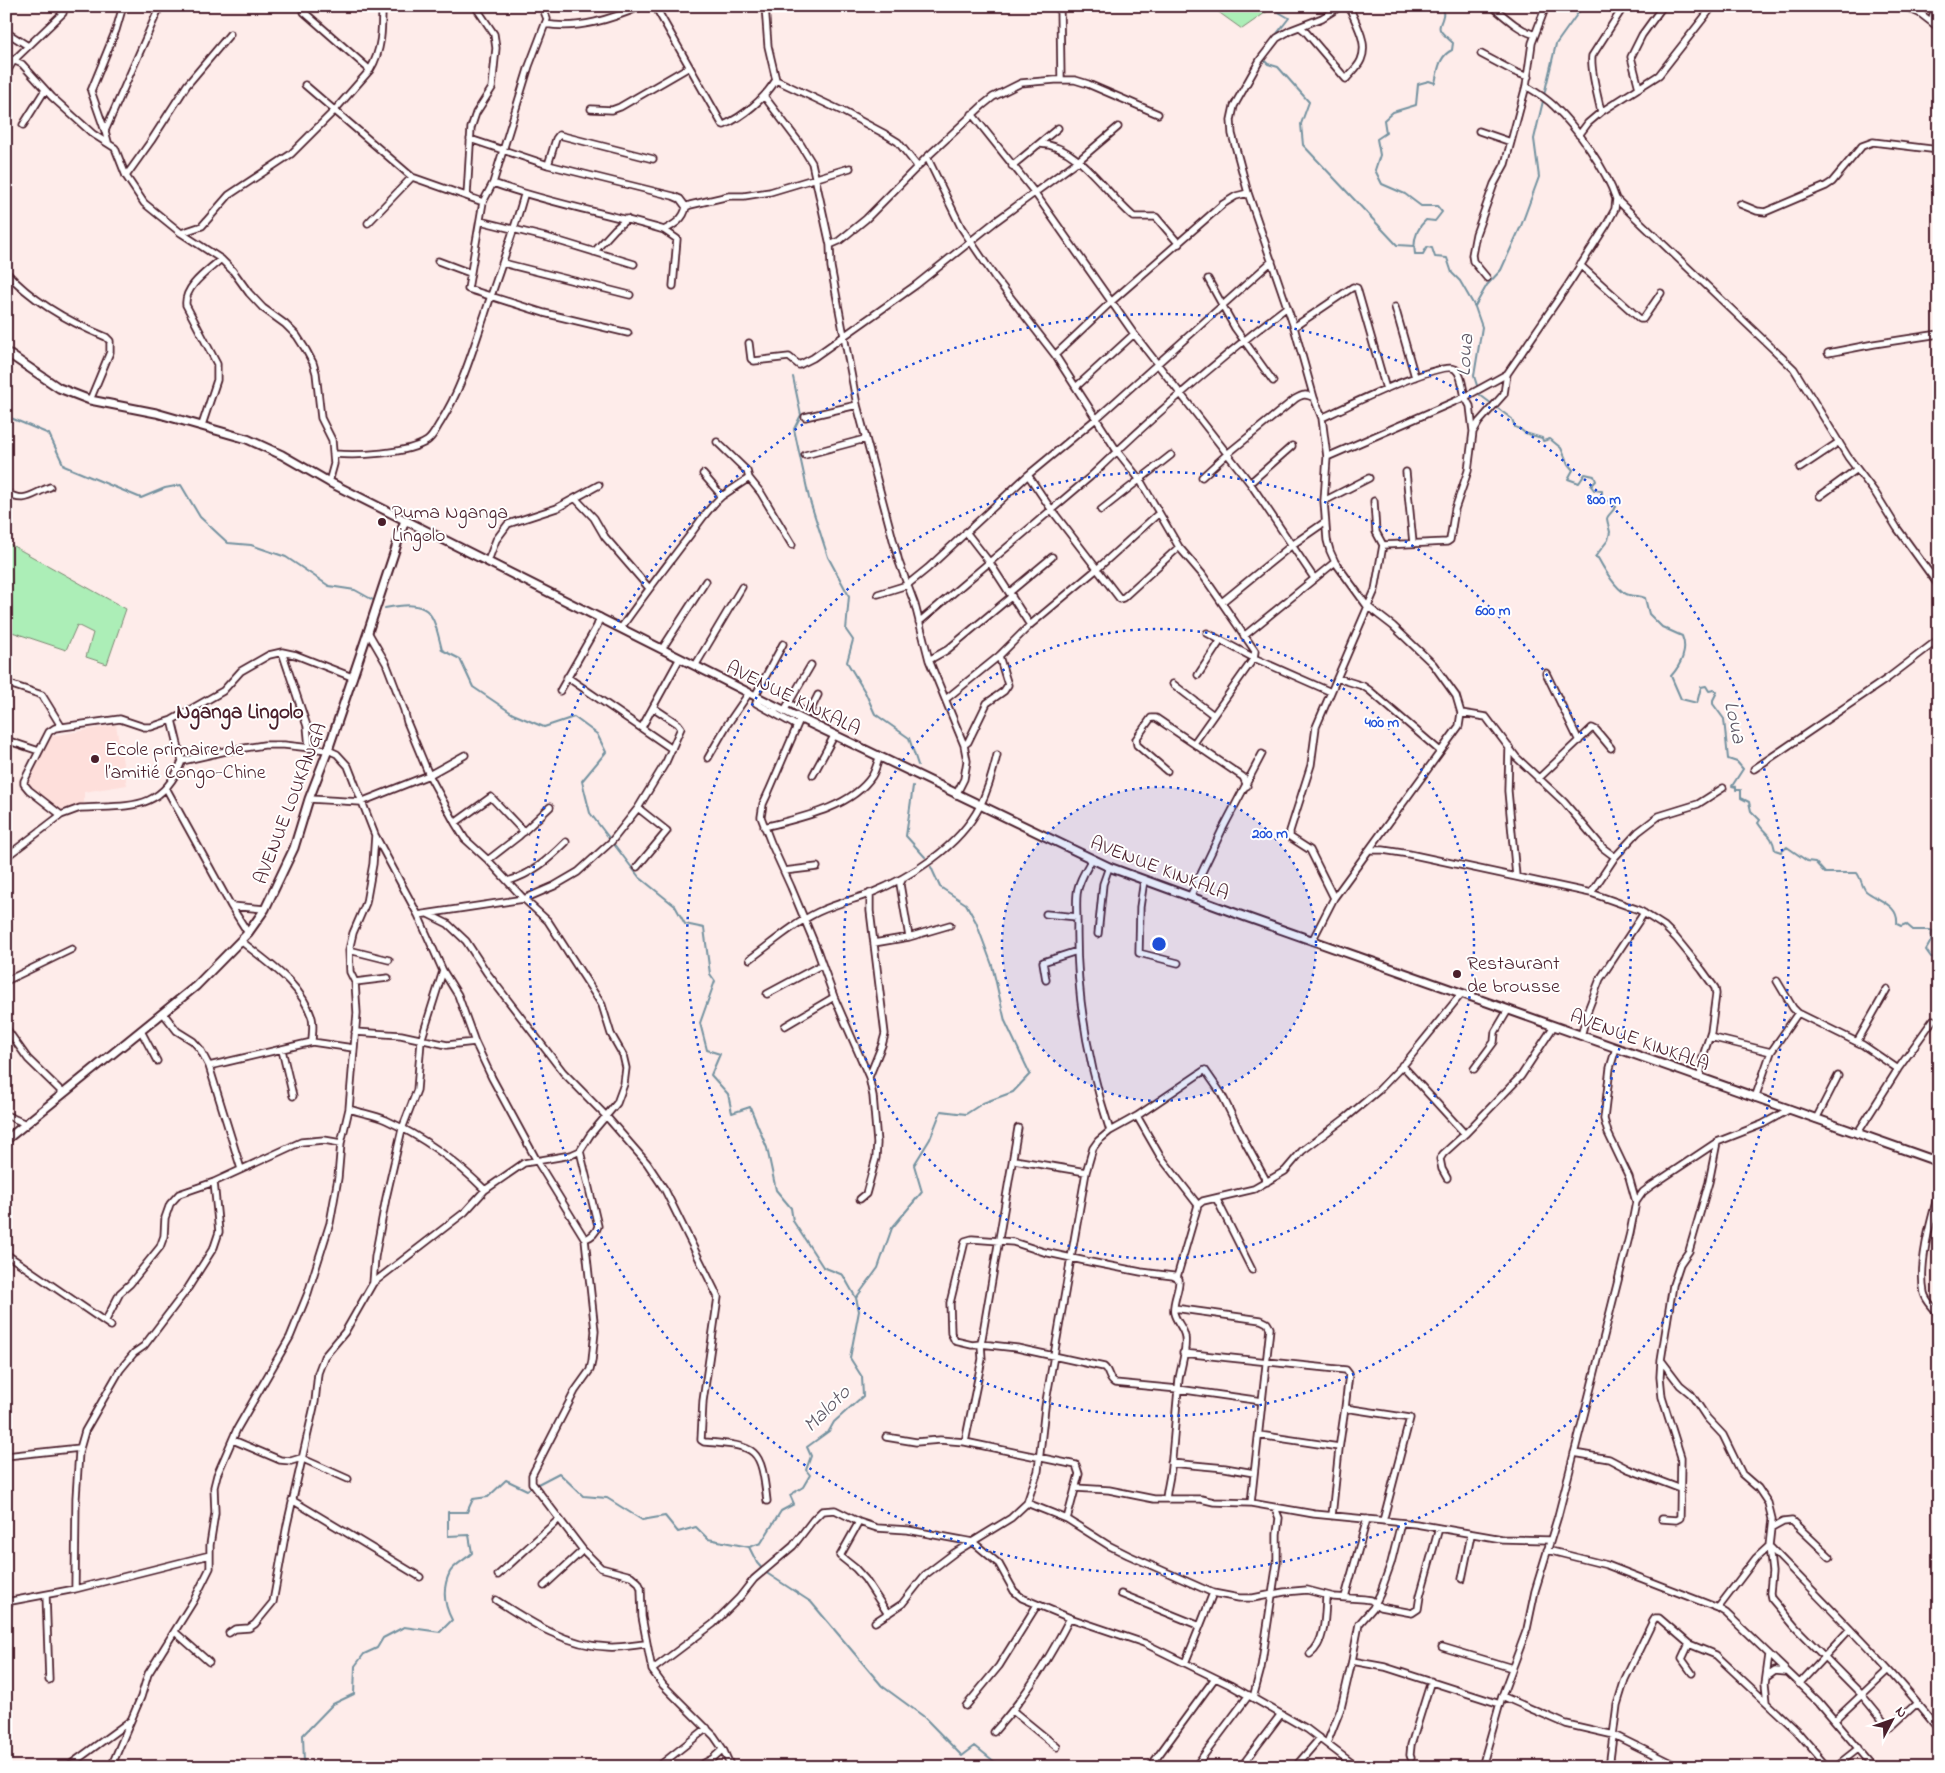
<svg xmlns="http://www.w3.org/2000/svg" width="1945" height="1773" font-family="'Indie Flower',sans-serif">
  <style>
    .built { fill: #fedfdb }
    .green { fill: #aceeb7; stroke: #7b8671 }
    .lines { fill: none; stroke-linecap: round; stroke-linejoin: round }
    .stream { stroke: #7492a0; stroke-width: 2 }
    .minor-casing { stroke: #4a1f2b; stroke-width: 9 }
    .major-casing { stroke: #4a1f2b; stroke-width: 11 }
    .minor { stroke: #fff; stroke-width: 5.5 }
    .major { stroke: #fff; stroke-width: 7 }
    .ring { fill: none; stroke: #1d4ed8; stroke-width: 2.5; stroke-dasharray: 2.5 5 }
    .poi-dot { fill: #4a1f2b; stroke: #fff; stroke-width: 2 }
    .labels { text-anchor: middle; stroke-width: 4; stroke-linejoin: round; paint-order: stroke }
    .poi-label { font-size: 20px; fill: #4a1f2b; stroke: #fff; text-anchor: start }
    .street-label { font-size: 20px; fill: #4a1f2b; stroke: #fff }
    .water-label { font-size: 21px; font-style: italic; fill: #5f5966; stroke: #fff }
    .neighbourhood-label { font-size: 21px; font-weight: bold; fill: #4a1f2b; stroke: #fff }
    .centre { fill: #1d4ed8; stroke: #fff; stroke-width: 2.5 }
    .ring-label { font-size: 15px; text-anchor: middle; font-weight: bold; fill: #1d4ed8; stroke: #fff; stroke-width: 4; stroke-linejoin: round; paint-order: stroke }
  </style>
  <rect width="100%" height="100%" fill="#feecea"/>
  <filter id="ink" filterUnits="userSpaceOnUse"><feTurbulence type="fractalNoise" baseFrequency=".02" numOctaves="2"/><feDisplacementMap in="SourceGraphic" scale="10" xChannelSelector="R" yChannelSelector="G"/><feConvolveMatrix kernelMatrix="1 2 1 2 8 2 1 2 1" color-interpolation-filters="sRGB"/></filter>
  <g filter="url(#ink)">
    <path class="built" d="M116,725L127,785L84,792V807L61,815L25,785L46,737Z"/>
    <path class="green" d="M1210,6H1275L1242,29Z
      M6,542L126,609L107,664L86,657L93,633L77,625L66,650L6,630Z"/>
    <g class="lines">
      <path class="stream" d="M1268,6L1289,18L1275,36
        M1444,6C1444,31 1429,22 1453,43L1452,50C1439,56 1438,70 1435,83L1429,81L1418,84L1416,105L1393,112L1384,120L1386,133L1377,139L1380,155L1375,170L1382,184L1405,194L1421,206H1437L1442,212L1435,221L1426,220C1416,229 1413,241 1415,254H1423L1427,247L1432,248L1435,257L1447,258L1452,273L1460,281L1475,307L1482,327L1474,376L1480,395L1492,404
        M1267,46L1259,56L1268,64L1278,67L1309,102L1301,124L1303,145L1397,245L1414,246
        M1544,95L1556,44L1583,6
        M1475,306L1487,285L1501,270L1521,226L1539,177L1534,139L1543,101
        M793,377L801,415L794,429L809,498L828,557L849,596L846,630L853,640L847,662L865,692L875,714L909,738L918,765
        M1496,407L1512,419L1515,427L1520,429L1525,433L1542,438L1543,441L1550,439L1561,448L1568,464L1573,470L1568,479L1579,483L1585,474L1594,476L1596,481L1591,486L1594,490L1602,491V497L1616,506C1606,522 1605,511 1610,532L1608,540L1595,557L1598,558C1604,569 1617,592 1629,595C1636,597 1639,595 1645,598L1649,614L1662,627L1682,636C1688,650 1681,665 1671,676L1681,699L1697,703L1701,687L1706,686L1709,691L1714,690L1717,692L1713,700V704L1724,719L1728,759L1737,762L1743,769L1732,786L1736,787V790H1741V798L1749,802L1751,811L1760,820L1758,823C1765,835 1772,833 1775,850L1781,852L1787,847L1807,861L1815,862L1825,873H1857C1861,878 1862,887 1866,891C1879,901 1899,905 1897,924L1901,926L1906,924L1913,930H1930L1932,931L1931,941L1926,950L1931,957L1939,959
        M6,416L49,434L64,466L141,498L165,488L181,485L200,517L228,543L251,545L286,557L329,586L355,590L373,600
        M385,608C430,600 432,609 442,650L460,659L473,687L513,714L544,727L574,717L597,734L606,752L582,781L590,813L639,877L675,906L685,924L704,928L710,974L715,981L700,1023L707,1050L720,1054L711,1075L728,1094L732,1113L750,1107L767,1148L776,1190L791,1208L793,1221L823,1267L843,1275L856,1298L859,1311L850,1358L862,1377L863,1396L834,1422L829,1431L807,1447L811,1456L806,1470L810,1475L803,1487L790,1495L794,1504L781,1511L761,1543L749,1547L708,1539L696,1527L678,1532L665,1516L642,1520L607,1498L583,1496L559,1473L536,1485
        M913,786L906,836L925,857
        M856,1298L878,1268L892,1228L922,1192L914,1165L930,1139L941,1111L966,1114L983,1103L1013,1092L1030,1074L1005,1021L992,965L976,922L966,904L940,887L931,867
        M749,1547L757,1563L765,1572L811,1602L882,1686L923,1716L962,1756L975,1746L996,1763L997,1767
        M301,1767L304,1763L303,1735L333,1704L354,1694L355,1666L364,1654L377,1648L383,1638L404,1627L440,1632L452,1620C444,1605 442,1588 450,1572C454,1565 466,1559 472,1553L469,1535L448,1536V1512H467L473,1499L488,1497L506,1480L527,1490L532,1487"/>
      <g class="minor-casing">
        <path id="minor" d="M542,6L547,19L529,66L493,183L483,202L468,289L544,313L628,333
          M655,6L722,124L724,125C744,116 764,99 776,80
          M765,6L768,46L776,80L842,111L885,134L898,142L918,167
          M1060,6L1061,80
          M1341,6L1322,18L1291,30L1277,38L1260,60L1234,106L1231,120L1232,134L1248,193L1294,327L1314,398L1322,418L1327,457L1324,501L1327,540L1330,551L1335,562L1367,606L1393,626L1433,664L1456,696L1461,713L1486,717L1516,757L1564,802L1603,848L1615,857L1591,893
          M1492,6C1505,17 1519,30 1535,35
          M1904,6L1921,14L1939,28
          M304,12L370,70C382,50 382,30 382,6
          M1931,21L1936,6
          M545,24C579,30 611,19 642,6
          M1300,27L1305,31L1346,79C1351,73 1358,67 1361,60C1369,42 1355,23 1349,6
          M6,32L28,46
          M1481,54L1515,72L1528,77
          M6,57L22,64L52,97L93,134L115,148L126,176L144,203L181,233L221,259L233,271L249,293L263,308L285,324L297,336L306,350L313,363L316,373L321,418L332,440L334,464L329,482
          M6,73L14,60L63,13L64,6
          M305,85L412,177L483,202
          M1526,86C1536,92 1546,98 1554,106C1577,128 1606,169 1616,199L1794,369L1848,457L1876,494L1897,528L1939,586
          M1639,88L1631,57L1642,35L1663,6
          M764,96L801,145L812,163L830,245
          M591,109L612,110L620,107L689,67
          M1601,112C1598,96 1590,70 1592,56L1624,6
          M972,114L1035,193L1134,334L1250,483L1314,578
          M23,125L45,90
          M105,131L91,91L116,30L123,6
          M1479,131L1511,142
          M1579,135L1588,123L1601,112L1659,75L1713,6
          M470,139L548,165L673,196L680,199L686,207
          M108,142L105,131L160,6
          M1040,144C1079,145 1107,195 1134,217H1156L1179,244
          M927,157L961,227L994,276L1055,355L1117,451L1140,480L1179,547L1202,574L1255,651L1254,658L1194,743
          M548,165L556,139L559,135L653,159
          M1012,166L1058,128
          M126,176L151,141L187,85L230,34
          M493,183C548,203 607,213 664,230C674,225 684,219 686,207L690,205L729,196H744L770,192L850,168
          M467,196L471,128L476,113L492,88L496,48L494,34L475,6
          M1740,204L1757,211L1765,212L1826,186L1832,182L1862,146L1873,142L1939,150
          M480,221L549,238L634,264
          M368,223L412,177
          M664,230L677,239L673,286
          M181,233L202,226L229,195L291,154L334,111L370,70
          M594,252L615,229L627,219
          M438,261L470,273
          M503,263L630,295
          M1580,265L1640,319H1643L1661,293
          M6,272C33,302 69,322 106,337L110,341V352L90,400
          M1487,278L1473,261L1472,255L1476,234L1494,184L1505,164L1526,86L1532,43L1546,6
          M1208,279L1235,328L1273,381
          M1395,307L1415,377
          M1294,327L1353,287L1357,288L1386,389
          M749,343L751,359L754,361L789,357L799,365L813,358L916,285L996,221L1078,161L1118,127
          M1828,353L1874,344L1939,334
          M1055,355L1112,301L1223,204L1236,196L1248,193
          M1076,387L1134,334
          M805,417L857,405
          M1322,418C1341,409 1441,360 1455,369C1462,374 1463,390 1465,397L1327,457
          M202,425L217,380V364L186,305C184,286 208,271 221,259
          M1473,431L1470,406L1465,397L1507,374
          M717,442L747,471L749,478
          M334,454C357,456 407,454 427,441C433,437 436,429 440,423C462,388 472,352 485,314C498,274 513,235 524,195
          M805,455L865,439
          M1800,468L1839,442
          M1406,472L1413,543
          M1028,475L1051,509L1120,599L1123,598L1179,547
          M1202,477L1226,455L1295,399C1303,394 1306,394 1314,398
          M1250,483L1292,446
          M6,492C24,505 33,493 50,487
          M722,496L749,478L761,493L792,545
          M1820,496L1857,469
          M575,498L594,518L605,537L649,588
          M1324,501L1369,478
          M1374,501L1376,532L1383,545
          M1101,510L1171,455
          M966,532L990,563L1030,625
          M1383,545L1447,542L1450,540L1455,509L1468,471L1473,432L1479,422L1504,394L1507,374L1568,285L1607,224L1615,209L1616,199
          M488,561L496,540L508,524L557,508L599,485
          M1010,592L1052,557
          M878,594L907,585L928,568L1028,475L1097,418L1272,261
          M1222,602L1292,545L1325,522
          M919,622L1090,477C1151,418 1219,359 1287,307
          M621,628C641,599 662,572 683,544C697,527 705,511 722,496L703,474
          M368,632L386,663L404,710L407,722L429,775L455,823L465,839L488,860L524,899L548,921L602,1005L611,1034L623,1055L626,1068L624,1084L617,1103L590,1135L580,1151L571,1155L524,1163L485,1190L465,1212L373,1283
          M1207,633L1254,658L1331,692
          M1244,636L1335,562
          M662,649L706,581
          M282,652L307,726L309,747
          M929,660L947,650L1012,596
          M695,666L742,587
          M1546,673L1579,741
          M1198,675L1221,640
          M567,677L672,749
          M1337,678L1363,686L1369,690L1440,751
          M6,683L42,695L61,726
          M1173,684L1212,714
          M560,691L597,626L600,617
          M755,696L783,644
          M758,698L756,703L774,713L777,707
          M946,699L999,656L1030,625L1097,569L1159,513
          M789,703L806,713H809L818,695
          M784,711L811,665
          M774,713L797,726
          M800,719L769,791L763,804L761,817L771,843L791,887L816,947L834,997L869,1077L873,1096L877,1143L876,1158L866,1194L860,1199
          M642,727L680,658
          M6,740L39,751
          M964,745L968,742L987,703L1004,691L1008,685L999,656
          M1509,747L1508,791L1516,876
          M708,758L727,725L749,693
          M182,761L226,751L264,745H284L328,750L337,754L348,766L375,835L418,915L443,971L458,995L475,1042L492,1078L537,1161L585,1239L595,1331L592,1361L590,1370L575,1391L532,1475V1483L583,1550L601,1568L631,1576L638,1582L641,1588L642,1617L652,1670L663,1685L714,1736L723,1749L731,1767
          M1754,769L1888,678L1939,639
          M1167,771L1137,745L1136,739L1151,718H1156L1243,777L1247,786
          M813,775L834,736
          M1538,779L1592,728L1596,730L1611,748
          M166,788L231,906L248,933
          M956,795L964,779L967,761L964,745L929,660L915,605L899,562L857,405L831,267L830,245L839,241L866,219L927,157L983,105L993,97L1021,83L1055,80H1075L1088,84L1158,114
          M309,799L361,802L429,775L465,755
          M61,815L29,790L24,784V781L49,732L55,728L120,719L144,727H151L172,720L223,691L241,671L269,655L282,652L296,655L352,677
          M455,823L491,797L524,832
          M764,827C799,818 851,808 872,776C875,771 877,764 879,758
          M1369,850H1383L1409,854L1591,893L1639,910L1664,926L1676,938L1702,970L1715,988L1716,994L1711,1032L1703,1056L1700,1078
          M6,857L61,815L80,808C128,805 161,813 182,761L172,720
          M1615,857L1638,832L1659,816L1698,804L1723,788
          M1092,859C1086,870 1078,882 1077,894C1076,904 1077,915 1077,925C1076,995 1088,1064 1110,1131
          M488,860L519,836L550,807
          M637,867L667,831L638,808
          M784,871L817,867
          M903,878L900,884L909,937
          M1144,880L1140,907L1139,953L1178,963
          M508,881C532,874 548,860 566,842
          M1190,897L1222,830L1262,754
          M1334,898L1310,850L1290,837V831L1311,765L1316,727L1375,590L1383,545
          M231,906L265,909
          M428,914L448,924L466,941L487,973L563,1072L606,1116L647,1163L665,1190L718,1297L703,1401L701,1440L704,1442C758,1446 761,1447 767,1501
          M1046,914L1077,917
          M418,915L524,899L554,886L578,872L611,842L638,808L666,762L681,728L678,724L654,708
          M1098,934L1103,884L1109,867
          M241,941C268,963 301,983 312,1018C314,1026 312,1035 312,1042
          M1312,941L1334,898L1459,726L1461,713
          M874,943L909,937L950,925
          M349,950L389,960
          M750,959C772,943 793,924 818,912C835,904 852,900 869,894C911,877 959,847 980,806C988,790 993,772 997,755
          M1046,980L1043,962L1077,951
          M6,981L72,949
          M1777,981L1793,1008L1798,1013
          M355,982L388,978
          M767,994L821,965
          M163,1013L177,1031L193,1041L200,1049L209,1066L312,1042L353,1048
          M785,1026L834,997
          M6,1028L28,1059L63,1093
          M141,1031L157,1061
          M355,1032L401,1035L447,1045L475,1042
          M1581,1036L1588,1010L1600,979L1644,913
          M1710,1037L1771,1052
          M1857,1042L1887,989
          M282,1050L293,1096
          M1402,1065L1465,1134L1521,1076L1554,1026
          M209,1066L241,1169
          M1474,1069L1494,1042L1495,1032L1508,1010
          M869,1077L882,1045L885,1034L870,911V893
          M1755,1098L1771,1052L1798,1013L1863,1045L1898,1069
          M349,1109C361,1113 375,1115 386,1120C423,1137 457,1162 485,1190
          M6,1115L26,1124
          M1137,1116L1160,1156L1198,1205L1177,1277
          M1816,1119L1838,1076
          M1857,1134L1898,1069L1933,1020
          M1717,1142L1709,1182L1689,1251L1680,1264L1673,1285L1661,1360L1680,1385L1691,1394L1707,1418L1723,1435L1742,1474L1758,1488L1768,1503L1772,1519L1769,1546L1772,1572L1770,1593L1771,1598L1796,1628L1861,1694L1888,1727H1891L1917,1703
          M580,1151L598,1226C596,1233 592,1237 585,1239
          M1014,1160L1086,1172
          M1447,1178L1442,1169L1440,1159L1443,1154L1465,1134
          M1939,1191C1931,1220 1918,1264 1924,1293C1926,1302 1935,1308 1939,1316
          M1216,1198L1252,1270
          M1636,1202L1643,1192L1651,1186L1717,1142L1763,1124L1790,1109
          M1198,1205L1203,1201L1254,1189L1285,1171L1302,1151L1347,1117L1379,1090L1406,1062L1462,993
          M6,1254L111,1326
          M1174,1308L1261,1320L1267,1323L1270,1328L1251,1503L1314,1514L1416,1524L1502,1539L1549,1540
          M105,1322L120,1293L130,1284L160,1247L164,1236L165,1218L170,1204L179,1194L214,1182L301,1142L324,1140L341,1143
          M1183,1353L1346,1370L1349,1374L1345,1408L1410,1418L1383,1521
          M1661,1360L1660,1377L1662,1397L1681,1457L1680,1518L1676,1520L1662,1519
          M1259,1435L1339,1447
          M886,1437L916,1442L940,1440L965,1442L1076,1465L1079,1474L1067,1519
          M233,1440L280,1460L291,1461L301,1458L348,1479
          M965,1442L982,1359L981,1344L1018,1128
          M1574,1453L1609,1459L1628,1469L1681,1489
          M6,1456L80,1448
          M1171,1463L1225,1468L1254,1473
          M1075,1488L1109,1490L1154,1499H1201L1214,1502L1251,1503
          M1166,1499C1167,1488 1170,1478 1171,1468C1174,1439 1176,1409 1179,1379C1181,1366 1187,1350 1185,1337C1184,1328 1176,1322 1174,1313C1172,1302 1180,1290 1179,1279L1173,1276L1141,1272L1090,1262L1044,1252L1013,1242L972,1239L965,1241L950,1303L951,1333L955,1341L972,1345L981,1344L1017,1348L1104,1367C1110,1372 1108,1380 1115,1383L1178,1389L1262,1401
          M292,1500L420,1577
          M1027,1503L1067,1519L1108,1545L1128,1555L1213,1593L1239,1598H1253L1284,1592L1307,1590L1334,1597L1364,1599L1371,1600L1380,1607L1412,1613L1418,1609L1420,1596L1439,1528
          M1332,1516L1339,1449L1345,1408
          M859,1522L840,1556L855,1568L865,1579L888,1614
          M1772,1528L1783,1522L1792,1521L1830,1557
          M1769,1546L1756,1558L1718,1608L1726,1613L1818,1701L1874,1767
          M1771,1548C1828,1607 1888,1665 1939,1730
          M1547,1550L1607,1565L1718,1608
          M498,1575L558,1520
          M1462,1579L1471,1535
          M544,1586L583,1550
          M75,1589L76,1498L79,1452L85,1431L120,1370L134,1353L144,1346L188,1288L214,1247L219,1232L214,1182
          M1121,1594L1200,1626L1213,1593
          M46,1595L49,1680
          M1345,1597L1367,1519
          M496,1600C530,1622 566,1646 608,1647C620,1648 633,1645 646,1644
          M6,1602L75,1589L210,1555
          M875,1622L902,1604L925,1575L954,1553L1011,1518L1027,1503L1038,1471L1045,1407L1086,1172L1093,1148L1098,1141L1110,1131L1137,1116L1205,1070L1221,1093L1246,1144L1267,1182
          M175,1632L209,1662
          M229,1633L235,1629L249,1628L255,1624L273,1602L287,1525L315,1402L318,1373L324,1357L345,1332L373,1283L375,1257L386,1198L402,1129L417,1090L421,1041L443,971
          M1689,1644L1682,1659L1692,1673
          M1442,1647L1512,1668
          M1310,1654C1326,1642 1325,1614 1326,1596
          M1352,1661L1385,1667L1500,1704
          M1185,1663L1200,1626
          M652,1670L713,1624L739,1598L754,1579L793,1546L813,1520L822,1511L835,1510L859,1522L877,1528L908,1530L973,1542L999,1564L1014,1591L1022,1598L1070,1618L1144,1643L1230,1685L1307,1729L1357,1767
          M1768,1676L1775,1671L1786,1672
          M1799,1684L1850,1629
          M1502,1696L1566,1724L1614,1735L1679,1767
          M1253,1698L1261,1668L1277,1562V1534L1279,1518L1275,1508
          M1767,1702L1765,1684L1769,1655
          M966,1706L999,1666L1037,1605
          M1013,1711L1057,1747
          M1835,1720L1888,1670
          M994,1732C1025,1698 1049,1659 1070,1618
          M1327,1743L1341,1708L1352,1661L1359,1624L1373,1608L1380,1594L1391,1563L1401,1523
          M1411,1758L1410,1755L1411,1745L1431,1681
          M659,1766L707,1728
          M67,1767L130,1721
          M111,1767L141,1697L148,1674L194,1600L210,1568V1545L215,1513L214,1487L217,1475L237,1429L290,1337L308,1293L330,1223L338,1178L341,1143L349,1109L357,1013L355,982L350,972L349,950L353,933L366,903L373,864L375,835
          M697,1767L712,1759L723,1749
          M1150,1767L1215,1678
          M1195,1767L1249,1695
          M1241,1767L1281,1714
          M1295,1767L1320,1738
          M1482,1767L1502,1696L1527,1629L1535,1591L1558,1516L1584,1415L1630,1233L1636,1202L1629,1177L1608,1133L1604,1119L1610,1068L1616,1048
          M1609,1767L1617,1705L1625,1679L1653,1621L1655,1618H1659L1689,1644L1716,1655L1796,1730L1828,1767
          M1835,1767L1859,1748"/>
      </g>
      <g class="major-casing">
        <path id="major" d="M6,352L59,388L90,400L156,413L247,439L282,455L329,482L795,716L1109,867L1243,916L1939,1162
          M6,1140L196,986L248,933L265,909L294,848L309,799L328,750L368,632L405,520"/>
      </g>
      <use href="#minor" class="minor"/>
      <use href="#major" class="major"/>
    </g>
  </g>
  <circle cx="1159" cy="944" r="157" fill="#1d4ed8" fill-opacity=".12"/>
  <g class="ring">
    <circle cx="1159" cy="944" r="157"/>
    <circle cx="1159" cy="944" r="315"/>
    <circle cx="1159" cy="944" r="472"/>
    <circle cx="1159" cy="944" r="630"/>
  </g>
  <g class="poi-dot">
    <circle cx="382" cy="522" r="5"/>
    <circle cx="95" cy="759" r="5"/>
    <circle cx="1457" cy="974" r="5"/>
  </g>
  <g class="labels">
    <g class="poi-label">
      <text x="392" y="518">Puma Nganga<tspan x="392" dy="23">Lingolo</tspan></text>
      <text x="105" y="755">Ecole primaire de<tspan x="105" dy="23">l’amitié Congo-Chine</tspan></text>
      <text x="1467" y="969">Restaurant<tspan x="1467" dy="23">de brousse</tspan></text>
    </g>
    <g class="street-label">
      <text transform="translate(794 697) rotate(26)" y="7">AVENUE KINKALA</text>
      <text transform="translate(289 803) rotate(-69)" y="7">AVENUE LOUKANGA</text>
      <text transform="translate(1160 867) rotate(21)" y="7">AVENUE KINKALA</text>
      <text transform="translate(1640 1039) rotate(20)" y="7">AVENUE KINKALA</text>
    </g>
    <g class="water-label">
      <text transform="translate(1464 355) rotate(-86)" y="7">Loua</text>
      <text transform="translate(1736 722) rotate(78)" y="7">Loua</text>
      <text transform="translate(826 1408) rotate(-45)" y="7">Maloto</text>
    </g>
    <g class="neighbourhood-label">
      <text x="240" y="718">Nganga Lingolo</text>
    </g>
  </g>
  <circle cx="1159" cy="944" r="8" class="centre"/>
  <g class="ring-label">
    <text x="1604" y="504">800 m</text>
    <text x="1493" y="615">600 m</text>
    <text x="1382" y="727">400 m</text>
    <text x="1270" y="838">200 m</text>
  </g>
  <rect width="1945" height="1773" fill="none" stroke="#fff" stroke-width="25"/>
  <rect x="12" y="12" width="1920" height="1748" fill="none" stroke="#4a1f2b" stroke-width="2" filter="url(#ink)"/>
  <g transform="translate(1892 1720) rotate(49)" stroke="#ffffff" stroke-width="4" paint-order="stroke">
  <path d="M0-4L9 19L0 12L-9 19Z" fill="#4a1f2b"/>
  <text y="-8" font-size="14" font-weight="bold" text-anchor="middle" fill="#4a1f2b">N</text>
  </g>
</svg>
